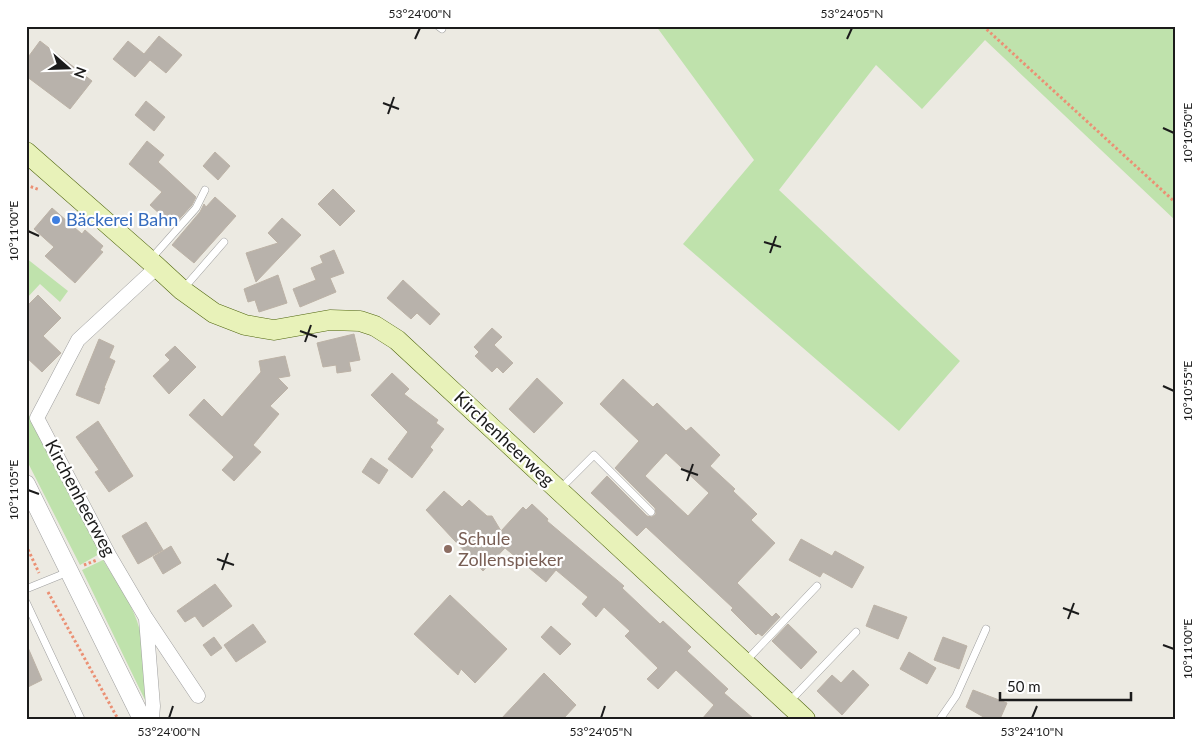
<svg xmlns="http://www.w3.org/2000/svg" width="1202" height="745" font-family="Lato,sans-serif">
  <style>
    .grass { fill: #bfe2ac }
    .building { fill: #b8b2ab; stroke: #bcb2a6; fill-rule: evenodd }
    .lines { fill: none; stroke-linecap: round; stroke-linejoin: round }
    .service-casing { stroke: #9f9f9f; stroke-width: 8 }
    .minor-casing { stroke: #9f9f9f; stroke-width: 15 }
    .tertiary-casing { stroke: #9f9f9f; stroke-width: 19 }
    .secondary-casing { stroke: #50660f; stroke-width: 21 }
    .path { stroke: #eb9074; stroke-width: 3; stroke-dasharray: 2.5 2.5; stroke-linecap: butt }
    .service { stroke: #fff; stroke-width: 7 }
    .minor { stroke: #fff; stroke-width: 14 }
    .tertiary { stroke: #fff; stroke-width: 18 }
    .secondary { stroke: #e8f2b9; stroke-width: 20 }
    .ticks { fill: none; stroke: #1b1b1b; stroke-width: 2 }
    .shop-dot { fill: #3f7fe0; stroke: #fff; stroke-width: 2 }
    .education-dot { fill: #8d6e63; stroke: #fff; stroke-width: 2 }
    .labels { text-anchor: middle; stroke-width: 4.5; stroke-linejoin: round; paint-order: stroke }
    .shop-label { font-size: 18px; fill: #366cbe; stroke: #fff; text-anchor: start }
    .street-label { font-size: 18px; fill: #1b1b1b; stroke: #fff }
    .education-label { font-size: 18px; fill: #785e54; stroke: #fff; text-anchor: start }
    .neatline { fill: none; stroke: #1b1b1b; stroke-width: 2 }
    .ticks-label { font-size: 12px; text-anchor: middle; fill: #1b1b1b }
  </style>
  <rect width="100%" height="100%" fill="#eceae2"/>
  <path class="grass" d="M656,26H1176V221L985,40L922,109L876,65L779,190L960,361L899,431L683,244L754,160Z
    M26,258L68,291L60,302L40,284L26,299Z
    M26,409L101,553L80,565L26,459Z
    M103,560C115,580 130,600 137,621C146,645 146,673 149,698L145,700L82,570Z"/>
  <path class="building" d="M159,36L182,55L166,73L150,60L135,77L113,59L128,41L144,54Z
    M40,41L92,81L70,109L26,76V60Z
    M146,101L165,117L154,131L135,115Z
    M147,141L164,155L158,162L196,197L192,205L173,226L150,205L162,192L129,164Z
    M215,152L230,166L218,180L203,166Z
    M333,189L355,211L340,226L318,204Z
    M215,197L236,216L194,263L172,245L200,212L204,204L206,207Z
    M52,208L82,234L85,230L103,246L100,250L103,252L75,283L45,256L54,247L34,229Z
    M282,218L301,235L256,282L246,253L278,243L268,233Z
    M334,250L344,273L330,278L336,292L300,307L293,289L316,280L311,268L323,263L320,256Z
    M278,275L287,303L259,312L255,300L248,302L244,289Z
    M403,280L440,314L430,325L417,313L411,319L387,298Z
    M38,295L61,318L43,336L61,353L42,372L26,357V307Z
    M492,328L502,337L494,345L513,363L503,373L497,367L492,372L475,356L479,352L474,347Z
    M354,334L360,360L349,362L351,371L337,373L336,365L323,367L317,343Z
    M99,339L114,346L109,358L115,361L104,388H105L99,404L76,395Z
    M175,346L196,367L169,394L153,376L170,360L165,355Z
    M285,356L290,376L278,378L288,388L270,406L279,414L253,445L261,452L234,481L222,470L234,457L189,415L204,399L222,417L261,372L259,361Z
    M392,373L409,389L404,394L438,420L436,423L444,429L430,447L433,450L412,478L388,459L408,432L371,395Z
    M537,378L563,403L534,433L509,409Z
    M623,379L653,407L657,403L686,431L691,427L720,455L710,466L735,489L733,491L757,514L751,520L775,543L737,583L772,617L776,613L780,617L762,636L758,633L756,635L731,610L733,608L646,527L637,536L591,493L607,476L647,516L652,517L656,514L655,508L615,468L639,441L600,404ZM666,453L709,493L688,516L645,476Z
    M98,421L133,476L109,492L95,472L99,470L76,437Z
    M371,458L388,470L379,484L362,472Z
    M444,491L462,507L469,500L487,516H492L501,531L523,507L526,510L532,504L548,519L547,521L624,586L622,588L660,624L663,621L691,647L687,651L728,689L724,693L754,719H702L714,705L676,670L658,689L647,679L658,668L625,636L630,631L604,607L596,617L582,604L588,597L556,570L546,582L505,548L483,571L426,510Z
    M146,522L163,550L138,564L122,536Z
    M801,539L832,556L835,551L864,567L852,588L823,572L820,577L789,560Z
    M171,546L181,563L163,574L153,557Z
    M215,584L232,606L203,627L195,616L185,622L177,611Z
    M450,595L507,649L475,683L461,669L458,675L414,634Z
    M874,605L907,617L898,639L866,626Z
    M253,624L266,642L236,662L224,645Z
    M788,624L817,652L801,669L772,641Z
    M551,626L571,644L560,655L541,637Z
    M214,637L222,648L211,656L203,645Z
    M943,637L967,646L959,669L934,660Z
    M26,643L42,680L26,688Z
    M909,652L936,668L927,684L900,669Z
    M853,670L869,685L842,715L817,691L832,675L841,683Z
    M544,673L576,705L563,719H501Z
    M973,690L1007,703L1000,719H987L966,707Z"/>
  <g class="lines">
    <g class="service-casing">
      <path id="service" d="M438,26L442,29
        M150,260L196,208L205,190
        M184,288L224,242
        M559,490L594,455L651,512
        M26,589L68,572
        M26,602L81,719
        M745,662L817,586
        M789,702L856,632
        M940,719L956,696L986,629"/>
    </g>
    <g class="minor-casing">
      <path id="minor" d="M157,267L78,340L37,418L109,555L146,618L198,696
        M146,619L153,706L152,719"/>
    </g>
    <g class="tertiary-casing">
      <path id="tertiary" d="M26,484L142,719"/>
    </g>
    <g class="secondary-casing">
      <path id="secondary" d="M26,152L157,267L182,290L214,313L245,325L274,330L330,320L360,321L375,326L397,340L805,719"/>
    </g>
    <path class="path" d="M983,26L1176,203
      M26,185L40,190
      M26,545L39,573
      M84,565L97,560
      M48,592L118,719"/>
    <use href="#service" class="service"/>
    <use href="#minor" class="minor"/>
    <use href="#tertiary" class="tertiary"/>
    <use href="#secondary" class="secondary"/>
  </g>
  <path class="ticks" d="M415,39L420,28M847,39L852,28M383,103L399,109M388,114L394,97M1163,128L1174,133M28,231L39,236M764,242L781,247M770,253L776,236M300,331L317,337M305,342L311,325M1163,386L1174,391M681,469L698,475M687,481L693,464M28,490L39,494M217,559L234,565M222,570L228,553M1063,608L1079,614M1068,619L1074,603M1163,645L1174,649M169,718L173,706M601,718L605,706M1032,718L1037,706"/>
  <circle class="shop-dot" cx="56" cy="220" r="5"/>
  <circle class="education-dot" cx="448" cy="549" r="5"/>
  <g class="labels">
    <g class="shop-label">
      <text x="66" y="226">Bäckerei Bahn</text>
    </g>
    <g class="street-label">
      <text transform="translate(504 439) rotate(43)" y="6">Kirchenheerweg</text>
      <text transform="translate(80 498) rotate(62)" y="6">Kirchenheerweg</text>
    </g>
    <g class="education-label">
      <text x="458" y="545">Schule<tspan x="458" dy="21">Zollenspieker</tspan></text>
    </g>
  </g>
  <rect width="1202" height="745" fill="none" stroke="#ffffff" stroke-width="55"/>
  <g transform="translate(68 68) rotate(110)" stroke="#ffffff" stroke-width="4" paint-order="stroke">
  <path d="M0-4L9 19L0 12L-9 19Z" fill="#1b1b1b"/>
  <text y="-8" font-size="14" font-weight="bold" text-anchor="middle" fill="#1b1b1b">N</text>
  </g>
  <path d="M1000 692v8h131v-8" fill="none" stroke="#1b1b1b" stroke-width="2.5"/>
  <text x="1007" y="692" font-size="15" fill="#1b1b1b" stroke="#ffffff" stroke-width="4" paint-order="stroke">50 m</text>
  <rect x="28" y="28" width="1146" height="690" class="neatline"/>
  <g class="ticks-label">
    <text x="420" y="18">53°24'00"N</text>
    <text x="852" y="18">53°24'05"N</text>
    <text transform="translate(1188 133) rotate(-90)" y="4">10°10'50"E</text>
    <text transform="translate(14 231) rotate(-90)" y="4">10°11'00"E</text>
    <text transform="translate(1188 391) rotate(-90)" y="4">10°10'55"E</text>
    <text transform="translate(14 490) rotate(-90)" y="4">10°11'05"E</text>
    <text transform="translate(1188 649) rotate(-90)" y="4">10°11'00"E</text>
    <text x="169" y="736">53°24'00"N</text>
    <text x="601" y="736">53°24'05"N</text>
    <text x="1032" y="736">53°24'10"N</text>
  </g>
</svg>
